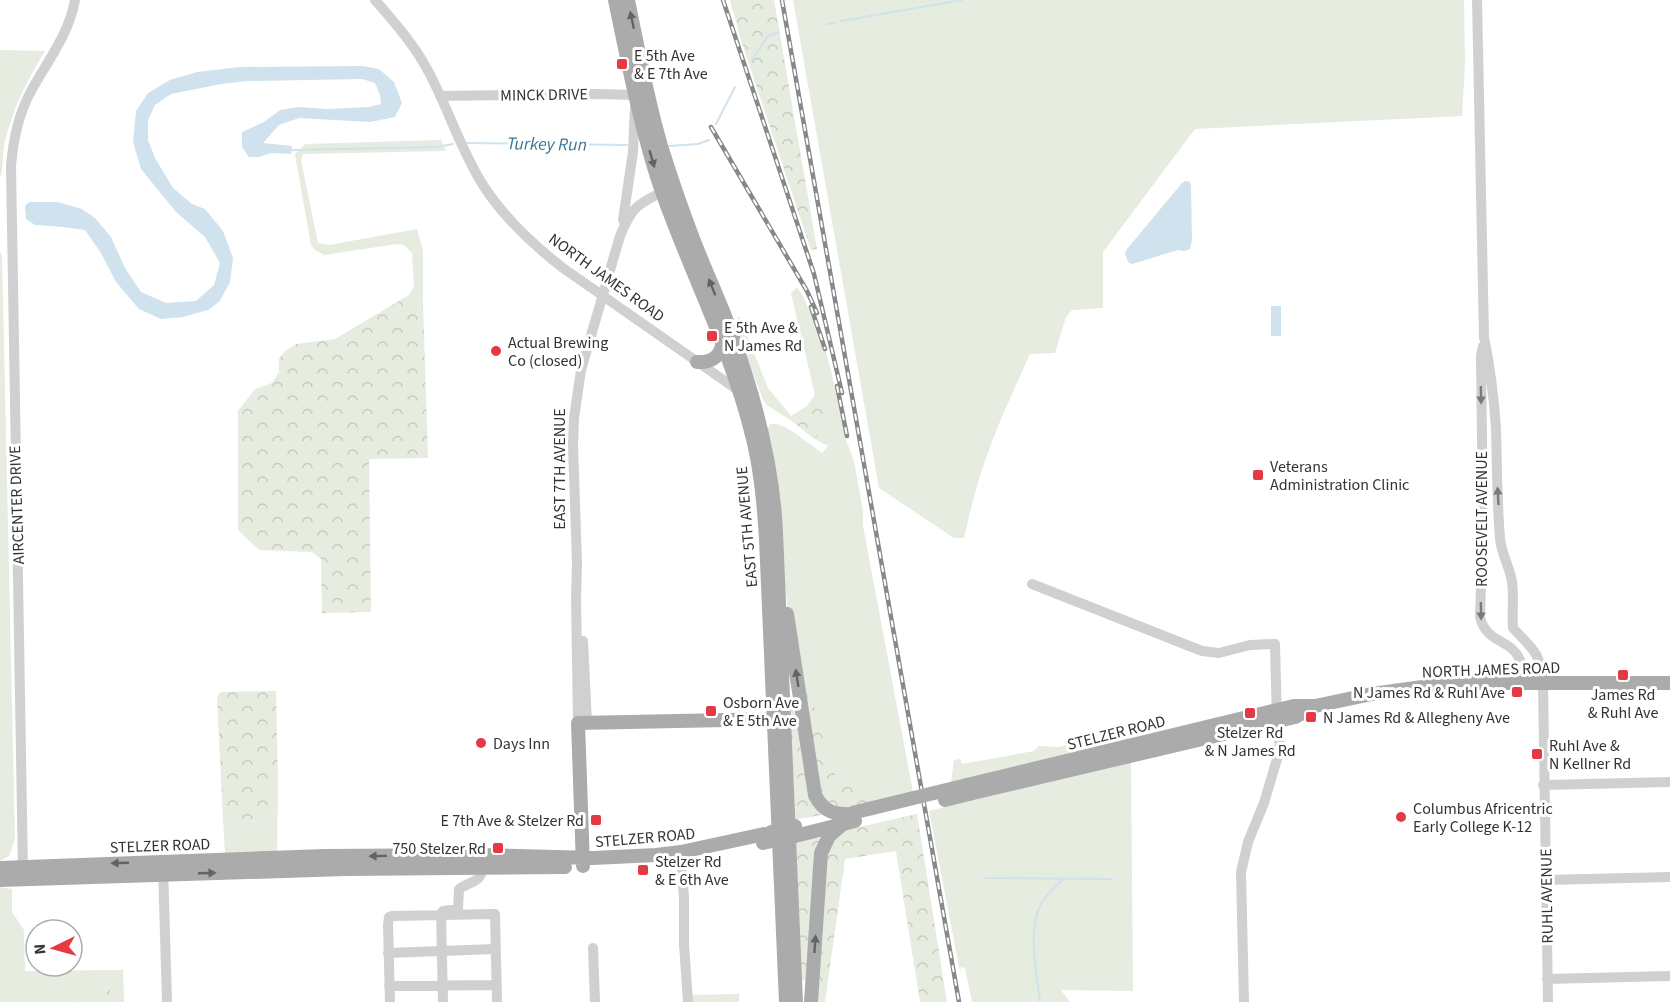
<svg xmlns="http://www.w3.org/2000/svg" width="1670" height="1002" font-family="'Source Sans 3',sans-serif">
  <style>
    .grass { fill: #e6ecdf }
    .forest { fill: url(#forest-crowns) }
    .water { fill: #cfe2ee }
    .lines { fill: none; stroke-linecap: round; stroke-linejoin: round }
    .stream { stroke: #cfe2ee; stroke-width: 2 }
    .minor { stroke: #d0d0d0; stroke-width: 10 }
    .major { stroke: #ababab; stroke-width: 14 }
    .rail-casing { stroke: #888; stroke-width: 4.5 }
    .rail { stroke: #fff; stroke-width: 2; stroke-dasharray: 7; stroke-linecap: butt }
    .major-bridge { stroke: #ababab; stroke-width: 14 }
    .oneway { fill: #636363 }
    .oneway2 { fill: #7a7a7a }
    .poi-dot { fill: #e63946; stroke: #fff; stroke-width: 2 }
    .labels { text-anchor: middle; stroke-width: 6; stroke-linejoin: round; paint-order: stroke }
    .poi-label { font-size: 16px; fill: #333; stroke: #fff; text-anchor: start }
    .street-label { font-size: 16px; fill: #333; stroke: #fff }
    .water-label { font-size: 18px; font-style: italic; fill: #3f7597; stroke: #fff }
  </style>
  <defs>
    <pattern id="forest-crowns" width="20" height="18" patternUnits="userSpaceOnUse" patternTransform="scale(1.5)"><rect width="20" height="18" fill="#e6ecdf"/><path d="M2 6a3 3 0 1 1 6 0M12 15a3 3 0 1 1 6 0" fill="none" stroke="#c6cbc0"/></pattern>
  </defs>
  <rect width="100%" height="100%" fill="#fff"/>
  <path class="grass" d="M793,0H1464L1465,64L1462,116L1195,129L1103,252V308L1072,310L1066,317L1055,353L1030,354C1014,390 997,425 985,461C976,486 970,512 964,538H954L879,488Z
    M0,50L45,51C27,81 14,106 5,141C2,153 4,168 0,178Z
    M441,140L446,151L303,154L301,160L318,243L329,245L417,229L423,250V304L409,295L414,286L412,253L404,245L397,244L324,255L315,250L311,245L295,154L305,144Z
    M0,252L2,256L15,839L9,856L0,861Z
    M797,287L803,296L824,346L831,370L846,440L854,461L863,511V526L913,792L867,803L837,779L830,764L803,679L788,611L766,432L770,424C784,421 810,445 822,453L828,446L813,438L820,436L824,432L826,415L824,408L796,418L793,422L768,406L763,400L736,327V321L739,316L768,388L791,416L807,406L815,395L791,293Z
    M1118,736L1128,737L1129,740L951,783L954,760L960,759L962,764L1034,751L1039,746L1057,747Z
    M1131,761L1133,991L1061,990L1070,1002H972L965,968L961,967L960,972L929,811Z
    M278,784L277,852L225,853L223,819L233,823L266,821L269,818V791Z
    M0,887L12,889V912L24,930L25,971L123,970L124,1002H110V990L105,986L71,1002H0Z
    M739,994V1002H690L689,995Z"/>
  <path class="forest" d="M730,0H774L817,249L811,250L740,37Z
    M409,295L423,304L428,458L369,459L371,612L322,613L321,559L312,552L259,550L238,530V411L255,389L272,383L279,372V359L285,351L296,344L335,339Z
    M819,405L824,408L826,415L824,432L820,436L813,438L793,422C798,415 811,407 819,405Z
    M802,679L805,680L809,686L830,764L837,779L866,798L867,803C848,807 830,814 820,792Z
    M276,691L278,784L269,791V818L266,821L233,823L223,819L217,697L221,692Z
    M790,698L794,701L821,812V815L794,820L787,700Z
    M917,814L947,1002H920L896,851L845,859L825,1002H814L824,858L834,837L846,830Z
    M819,837L820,839L807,978L804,981L800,979L794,843Z
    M105,986L110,990V1002H71Z"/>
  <path class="water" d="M363,66L379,69L394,82L402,103L395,117L370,122L299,118L279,125L263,143L292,146L291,154L271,153L259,157H249L242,147V132L264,122L280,110L297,107L327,109L369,107L381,104L380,95L375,83L362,79L247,81L221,84L171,94L155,105L148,120V140L155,158L173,188L192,204L205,209L223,231L233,258L230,282L220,301L208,310L183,317L161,319L139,309L116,282L101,253L85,230L63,227L35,225L26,219L25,206L29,202H57L82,209L95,218L111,237L125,268L141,292L166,303L196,301L214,285L220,263L205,237L176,212L141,169L133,142L136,111L148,93L170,80L197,72L239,67Z
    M1185,181L1190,182L1191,186L1192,240L1190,249L1184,251L1178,250L1132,264L1128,262L1125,253L1127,249L1182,183Z
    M1271,306H1281V336H1271Z"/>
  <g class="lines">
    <path class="stream" d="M841,21L962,0
      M827,24L834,23
      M752,60L768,36L779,32
      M716,124L735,87
      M466,143L627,145
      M669,146L698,144L709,140
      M292,150L437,147L453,144
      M984,878L1112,879
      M1040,1002C1037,974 1027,929 1041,904C1046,894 1055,887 1063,879"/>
    <path class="minor" d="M375,0C394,22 413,43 427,69C448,107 460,149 483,185C504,218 532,244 563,268L742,393
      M1477,0L1484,337C1490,367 1494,398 1496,428C1497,465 1497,502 1500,538C1501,554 1510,567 1512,582C1514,597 1512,613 1513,628C1533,650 1540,651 1543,683L1548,1002
      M440,96L598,94L635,95L641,93
      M623,220L633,152L635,107
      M1483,346L1481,356L1483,522L1480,617C1486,643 1510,639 1519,658C1523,665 1522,675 1523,683
      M1032,584L1202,651L1219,653L1250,645L1275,644L1277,722L1280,749L1264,803L1248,842L1241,872L1244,1002
      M583,641L587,723
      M578,723L576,598L577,563L573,445L574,418L581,370L620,236C634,202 639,205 669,188
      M1543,785L1670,782
      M681,860L684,898V944L688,1002
      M163,867L167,1002
      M23,873L11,166C13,141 18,116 30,93C46,63 69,35 75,0
      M1545,880L1670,877
      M593,948L595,1002
      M388,953L495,949
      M1547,979L1670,976
      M389,986L497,985
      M390,1002L388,925L389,917L392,916L495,914L497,1002
      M443,1002L441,913L443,911L458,909L459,889C472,880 483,883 483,863"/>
    <path class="major" d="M615,0C628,62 640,126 660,186C689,270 731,349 752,435C761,469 764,504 766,539L786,1002
      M628,0C638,49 647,98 661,146C671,178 682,210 694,241C705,270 719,299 730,329C754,394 773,462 776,532L796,1002
      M697,362C710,363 721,357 722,344
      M787,614L815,795C822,809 831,814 846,814
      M967,785L1294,706H1315L1372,694L1437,685L1459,683H1670
      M969,794L1295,717L1315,706
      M795,836L855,821
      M583,866L578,723L782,719
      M0,868L325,856L481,855L593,858L656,855L681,852L764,834
      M0,880L345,869L565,867
      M811,1002L821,853L829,836L843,824"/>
    <g class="rail-casing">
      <path id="rail" d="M723,0L814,274L842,393
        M782,0L959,1002
        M711,127L807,291L817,313
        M811,307L825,349
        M837,386L847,436"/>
    </g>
    <use href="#rail" class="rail"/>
    <path class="major-bridge" d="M945,800L969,794
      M852,813L967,785
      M771,832L795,826
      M763,843L795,836"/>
  </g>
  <defs><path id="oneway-solid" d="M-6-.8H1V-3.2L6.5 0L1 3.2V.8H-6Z" transform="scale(1.5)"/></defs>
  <g class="oneway">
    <use href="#oneway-solid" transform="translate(632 20) rotate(-102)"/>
    <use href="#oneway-solid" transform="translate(652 159) rotate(74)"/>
    <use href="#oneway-solid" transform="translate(712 287) rotate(-112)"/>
    <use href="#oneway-solid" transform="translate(797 678) rotate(-99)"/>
    <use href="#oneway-solid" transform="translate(378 856) rotate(179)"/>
    <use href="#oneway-solid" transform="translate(120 863) rotate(178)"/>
    <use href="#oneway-solid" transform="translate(207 873) rotate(-2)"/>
    <use href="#oneway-solid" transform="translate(815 944) rotate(-86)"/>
  </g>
  <g class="oneway2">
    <use href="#oneway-solid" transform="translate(1481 395) rotate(89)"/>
    <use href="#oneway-solid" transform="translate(1498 496) rotate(-93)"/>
    <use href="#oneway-solid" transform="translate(1481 611) rotate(89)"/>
  </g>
  <g class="poi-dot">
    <rect x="616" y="58" width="12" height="12" rx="3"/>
    <rect x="706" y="330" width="12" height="12" rx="3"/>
    <circle cx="496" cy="351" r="6"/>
    <rect x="1252" y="469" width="12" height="12" rx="3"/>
    <rect x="1617" y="669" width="12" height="12" rx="3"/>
    <rect x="1511" y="686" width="12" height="12" rx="3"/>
    <rect x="705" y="705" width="12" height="12" rx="3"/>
    <rect x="1244" y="707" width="12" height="12" rx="3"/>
    <rect x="1305" y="711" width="12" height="12" rx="3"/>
    <circle cx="481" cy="743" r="6"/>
    <rect x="1531" y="748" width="12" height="12" rx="3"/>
    <circle cx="1401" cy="817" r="6"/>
    <rect x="590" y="814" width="12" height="12" rx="3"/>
    <rect x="492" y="842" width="12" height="12" rx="3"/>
    <rect x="637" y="864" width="12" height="12" rx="3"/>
  </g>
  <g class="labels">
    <g class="poi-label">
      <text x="634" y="61">E 5th Ave<tspan x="634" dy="18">&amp; E 7th Ave</tspan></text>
      <text x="724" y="333">E 5th Ave &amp;<tspan x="724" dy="18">N James Rd</tspan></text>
      <text x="508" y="348">Actual Brewing<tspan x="508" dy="18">Co (closed)</tspan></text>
      <text x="1270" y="472">Veterans<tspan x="1270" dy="18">Administration Clinic</tspan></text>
      <text x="1505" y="698" text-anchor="end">N James Rd &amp; Ruhl Ave</text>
      <text x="1623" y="700" text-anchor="middle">James Rd<tspan x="1623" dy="18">&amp; Ruhl Ave</tspan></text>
      <text x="723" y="708">Osborn Ave<tspan x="723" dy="18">&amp; E 5th Ave</tspan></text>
      <text x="1323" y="723">N James Rd &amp; Allegheny Ave</text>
      <text x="1250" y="738" text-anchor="middle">Stelzer Rd<tspan x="1250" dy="18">&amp; N James Rd</tspan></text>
      <text x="493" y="749">Days Inn</text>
      <text x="1549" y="751">Ruhl Ave &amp;<tspan x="1549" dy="18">N Kellner Rd</tspan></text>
      <text x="1413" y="814">Columbus Africentric<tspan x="1413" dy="18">Early College K-12</tspan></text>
      <text x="584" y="826" text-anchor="end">E 7th Ave &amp; Stelzer Rd</text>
      <text x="486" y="854" text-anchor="end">750 Stelzer Rd</text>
      <text x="655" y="867">Stelzer Rd<tspan x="655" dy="18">&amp; E 6th Ave</tspan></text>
    </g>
    <g class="street-label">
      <text transform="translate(544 94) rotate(-1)" y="6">MINCK DRIVE</text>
      <text transform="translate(607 277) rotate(36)" y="6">NORTH JAMES ROAD</text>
      <text transform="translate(559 469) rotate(-90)" y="6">EAST 7TH AVENUE</text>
      <text transform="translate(16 505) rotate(-92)" y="6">AIRCENTER DRIVE</text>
      <text transform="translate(1481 519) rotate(-90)" y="6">ROOSEVELT AVENUE</text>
      <text transform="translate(746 527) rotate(-95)" y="6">EAST 5TH AVENUE</text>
      <text transform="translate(1491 669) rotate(-2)" y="6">NORTH JAMES ROAD</text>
      <text transform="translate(1116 732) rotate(-14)" y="6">STELZER ROAD</text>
      <text transform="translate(645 837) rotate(-5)" y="6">STELZER ROAD</text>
      <text transform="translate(160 845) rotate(-2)" y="6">STELZER ROAD</text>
      <text transform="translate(1546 896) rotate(-91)" y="6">RUHL AVENUE</text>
    </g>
    <g class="water-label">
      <text transform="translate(547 144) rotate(1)" y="6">Turkey Run</text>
    </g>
  </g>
  <g transform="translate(54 948) rotate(265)"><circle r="28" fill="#ffffff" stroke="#adadad" stroke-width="1.5"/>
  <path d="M0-4.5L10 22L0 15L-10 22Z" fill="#e63946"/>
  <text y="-9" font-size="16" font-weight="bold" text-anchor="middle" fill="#333333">N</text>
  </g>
</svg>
